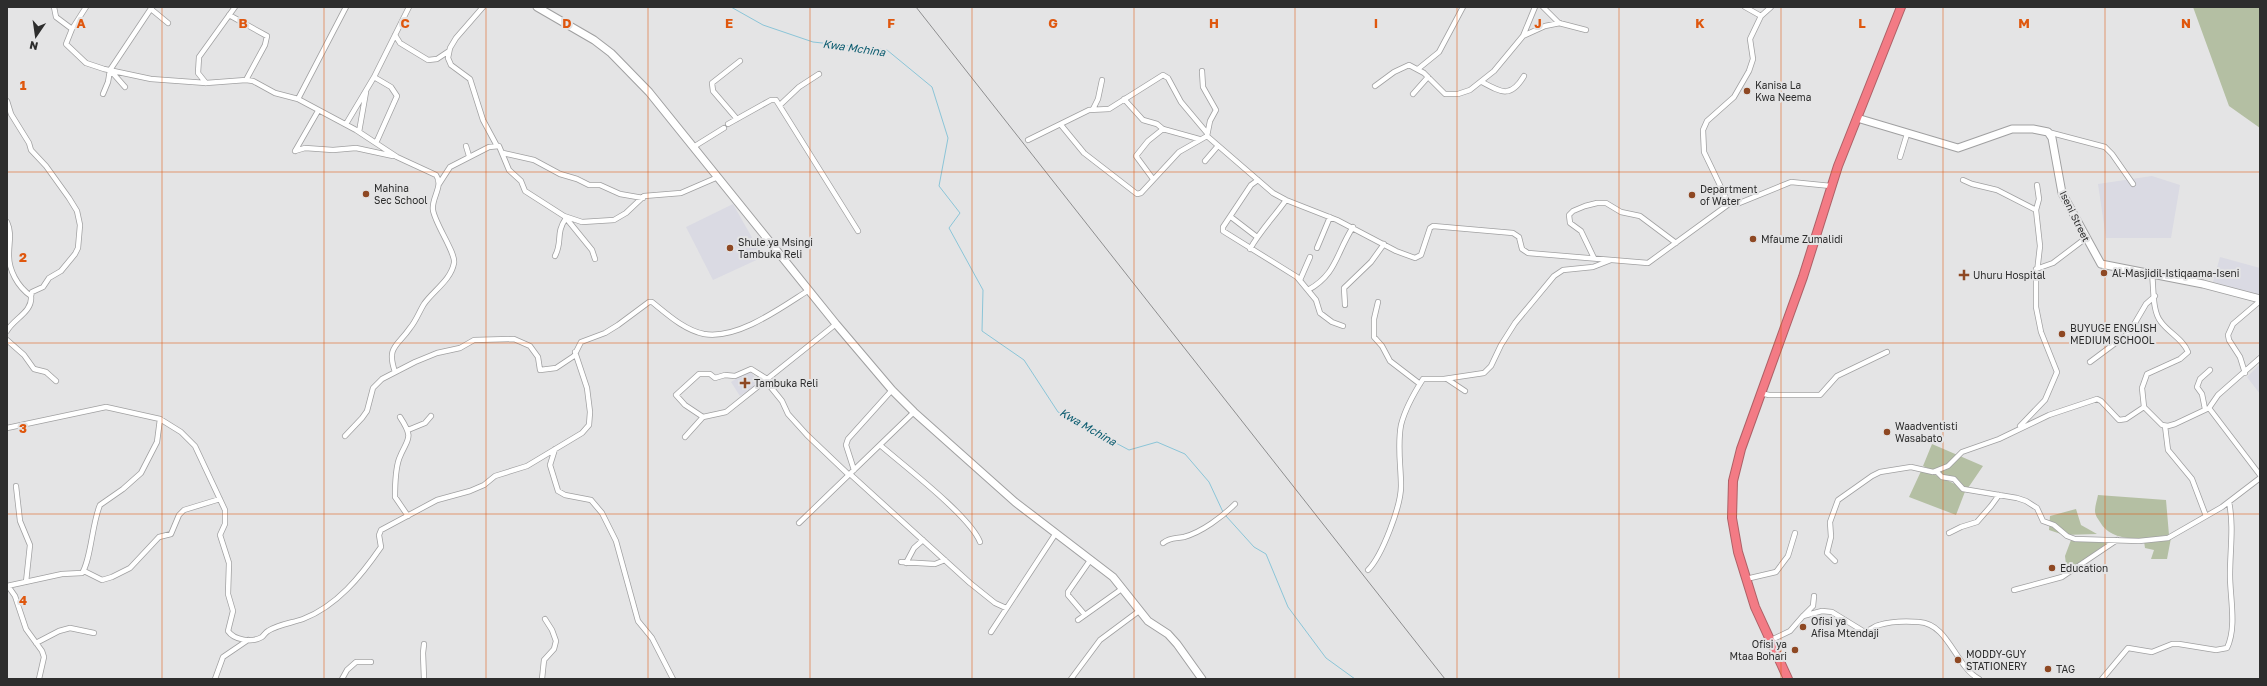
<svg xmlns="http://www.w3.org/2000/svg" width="2267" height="686" font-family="'Golos Text',sans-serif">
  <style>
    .built { fill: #dadae3 }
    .green { fill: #b4bfa3 }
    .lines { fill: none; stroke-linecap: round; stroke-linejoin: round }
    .stream { stroke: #8bc5d8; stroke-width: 1 }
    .street-casing { stroke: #a0a0a1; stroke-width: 6 }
    .secondary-casing { stroke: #a0a0a1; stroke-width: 9 }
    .highway-casing { stroke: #ae6066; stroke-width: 10 }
    .street { stroke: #fff; stroke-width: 4.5 }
    .secondary { stroke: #fff; stroke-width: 7 }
    .highway { stroke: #f37b85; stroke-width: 8 }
    .rail { stroke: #8e8e8f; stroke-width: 1 }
    .grid { fill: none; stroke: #df570e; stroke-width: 1; stroke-opacity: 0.55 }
    .poi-dot { fill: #8e4823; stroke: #e4e4e5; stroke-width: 1.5 }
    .labels { text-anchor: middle; stroke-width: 4; stroke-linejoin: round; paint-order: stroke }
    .poi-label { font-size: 10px; fill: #2d2d2d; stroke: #e4e4e5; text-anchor: start }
    .street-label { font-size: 10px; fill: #2d2d2d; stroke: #e4e4e5 }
    .water-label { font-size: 11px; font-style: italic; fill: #095a6e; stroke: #e4e4e5 }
    .grid-label { font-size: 13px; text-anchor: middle; font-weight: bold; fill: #df570e; stroke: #e4e4e5; stroke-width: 4; stroke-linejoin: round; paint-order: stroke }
  </style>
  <rect width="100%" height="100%" fill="#e4e4e5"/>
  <path class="built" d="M2152,176L2180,185L2171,238H2106L2098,184Z
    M733,204L763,257L713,280L686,227Z
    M2220,257L2260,268V295L2213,282Z
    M2260,364V394L2247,377Z
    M750,370L759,384L740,396L731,382Z"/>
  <path class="green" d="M2193,7H2260V128L2229,106Z
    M1932,444L1983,466L1968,488L1923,466Z
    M1922,469L1966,489L1956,515L1909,497Z
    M2098,495L2166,500L2169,535C2148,538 2113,545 2100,522C2098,519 2095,515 2095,511C2095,506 2097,500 2098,495Z
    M2076,509L2081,525L2097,534L2064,535L2049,530L2050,516Z
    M2171,538L2167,559H2151L2154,550L2145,548L2144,541Z
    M2071,540L2110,541L2067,572L2065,556Z"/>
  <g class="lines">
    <path class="stream" d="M731,7L763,25L813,42L887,50L932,87L948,138L939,186L960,213L949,228L983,290L982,331L1024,360L1058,412L1129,450L1157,442L1185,454L1209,482L1223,512
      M1226,516L1254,547L1266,554L1288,607L1326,658L1355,679"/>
    <g class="street-casing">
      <path id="street" d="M54,7L56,17L72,29
        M86,7L72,29L66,44L86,63L104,69L151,79L206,83L246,80L253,81L275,93L298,99L356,130L397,157L436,175C444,186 431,198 433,210C435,224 456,253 454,263C451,280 433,291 424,304C419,312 416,321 410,328C398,346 386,346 395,372
        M483,7L456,38L450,48L448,58L451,65L470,79L483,120L497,146
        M1543,7L1559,23L1586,30
        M1745,7L1761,16
        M151,9L168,23
        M229,15L267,36L265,45L246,80
        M395,35L400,43L428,60L437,59L449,51
        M1523,36L1545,26L1560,23
        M1418,69L1439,52L1463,7
        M110,70L125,87
        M1202,71L1203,87L1216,110L1210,121L1207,136L1273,193L1286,200L1337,220L1396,251L1415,258L1421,255L1430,228L1433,226L1513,233L1519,237L1522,249L1528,253L1648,263L1729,204H1737L1791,182L1831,186
        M374,77L391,87L397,96L376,143
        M1482,82C1502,93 1511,98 1524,76
        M206,83L198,73L199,57L235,7
        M1375,86L1394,72L1409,65L1424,73L1445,94H1458L1470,90L1494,71L1523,36L1535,7
        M103,94L108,82L110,70L152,7
        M1413,94L1428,77
        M298,99L346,7
        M1124,99L1143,120L1157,124L1163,129L1199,139
        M7,101L11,114L29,143L31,150L46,166L69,198L77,211L80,225L78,248L75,254L61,271L49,278L43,287L32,292L31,296
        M780,105L799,87L819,74
        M1093,109L1098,99L1102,80
        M737,119L713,91L712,83L740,61
        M346,124L374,77L409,7
        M728,124L771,100H776L858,231
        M1061,125L1084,153L1137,194L1141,193L1179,152L1207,136
        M359,132L366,92
        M2048,132L2105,147L2112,154L2133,184
        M1028,140L1089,110L1109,109L1163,75L1168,78L1181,102L1207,133
        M466,146L469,156
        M695,146L724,128
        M295,151L305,148L333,150L356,148L393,156
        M295,151L318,111
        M503,153L534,160L560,174L577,179L589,185H600L620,194L643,198
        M1900,157L1907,134
        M1205,161L1217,147
        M1153,179L1136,156L1148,141L1163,129
        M1258,180L1251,185L1223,227V231L1297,277L1316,300L1320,313L1332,322L1343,326
        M1963,180L1972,184L1997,190L2036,210L2040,246L2036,281V307L2041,332L2057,372L2045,400L2020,426
        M439,184L450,167L489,147L499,146L509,170L521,181L525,191L564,216L582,222L614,220L626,213L644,196L681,193L718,177
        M1729,204L1704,152L1703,130L1707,121L1734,97L1749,71L1753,59L1750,39L1761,16L1771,7
        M2036,210L2039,199L2037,185
        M1231,217L1257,237
        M566,218L592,250L595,259
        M7,222C12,233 9,242 9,253C8,270 18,287 31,296C33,312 13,319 7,331
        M1317,248L1330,217
        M1250,249C1260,231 1274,217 1286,200
        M555,256C563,241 555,234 566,218
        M1594,258L1581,231L1570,223L1569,215L1573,211L1585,206L1597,203H1606L1621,212L1640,216L1676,243
        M2036,269L2053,263L2086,238
        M1300,280L1310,257
        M1308,290C1337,274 1336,253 1353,227
        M1378,302L1374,319V337L1382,346L1390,361L1420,384
        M1345,305L1344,288L1371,262L1384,244
        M7,340L24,355L34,369L46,372L56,381
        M2090,362L2129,333L2146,304L2155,296
        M2245,373L2240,357L2229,340L2228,335L2233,324L2260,301
        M1447,379L1465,391
        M765,380L782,401L788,414L807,435L849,475
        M1760,393L1769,395H1820L1837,376L1887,352
        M2144,407L2142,388L2147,374L2180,359L2188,352C2183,339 2169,333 2161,322C2152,311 2154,289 2152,274
        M2209,408L2260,475
        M2205,409L2202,394L2197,387L2200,379L2210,370
        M400,417C415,440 407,438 399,459C396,468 395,488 395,497L408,516
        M703,417L685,405L676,395L699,374H710L715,378L725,375L735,376L751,369L767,379
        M2165,426L2168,450L2192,479L2206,516
        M7,428L106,407L160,419L181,432L195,446L225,510V524L220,535L229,563L228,594L233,611L228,631C234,640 252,643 262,637C264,635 266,632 268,631C279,624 292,623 303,619C337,606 361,576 381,547L379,535L381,530L437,500L470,491L484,485L495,476L527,466L582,433L589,425L590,412L587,388L575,352
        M408,430L425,423L431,416
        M345,436L362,418L367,411L373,388L382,379L415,362L437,353L460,348L474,340L514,339L530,346L538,357L540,370L556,368L574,356L581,342L605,333L618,325L649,302H652C667,314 684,330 704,334C738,340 782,307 809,290
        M685,437L703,417L726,412L836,324
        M880,445C903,465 970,516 980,542
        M555,449L550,465L558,491L565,495L591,500L602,513L616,541L638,621L652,638L673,679
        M854,470L846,445L848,439L892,390
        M1936,471L1942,477L1954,479L1963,489L2017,498L2026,501L2037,508L2043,521L2054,525L2067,536L2075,539L2139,541L2168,538L2222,507L2260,478
        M850,474L970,583L995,603L1006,608
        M16,486L20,521L30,545L26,582
        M799,523L914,412
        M1949,533L1961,527L1977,522L1991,506L1999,495
        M1163,543C1171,537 1175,539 1184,537C1202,532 1222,517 1235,504
        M1835,561L1827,553L1831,537L1830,522L1838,500L1872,476L1880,472L1911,467L1933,472L1948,466L1962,452L1999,439L2049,415L2097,399L2101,401L2119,420L2126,419L2144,407L2162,425L2168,426L2175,424L2209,408L2218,395L2260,358
        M901,562L935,564L945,560
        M906,563L914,548L923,540
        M1368,570C1382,556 1401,506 1401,486C1401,466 1397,446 1401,425C1405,409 1414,393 1423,379H1444L1484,373L1491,366L1501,345L1515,323L1554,276L1563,270L1593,267L1611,260
        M84,571L102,580L112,577L130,568L159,537L171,534L179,515L184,510L220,499
        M1746,579L1776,572L1788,556L1795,533
        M7,586L62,574L82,573C91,560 92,523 100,505L123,489L141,473L157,442L160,419
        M8,586L15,596L26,629L42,651L44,657L39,679
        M2014,590L2062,577L2117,540
        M1085,615L1068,595V592L1091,559
        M1803,616L1813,606L1814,596
        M1078,620L1123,588
        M991,632L1056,533
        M1769,641L1790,631L1803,616L1822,611L1832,612L1863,631C1870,632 1873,626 1879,625C1892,621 1906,621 1919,622C1949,624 1955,666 1979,679
        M36,643L59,631L70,628L94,633
        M215,679L223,657L248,640
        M342,679L347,670L356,662H371
        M424,679L423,653L424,644
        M542,679L544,660L554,649L556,641L552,630L545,619
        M1071,679L1100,640L1139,611
        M2102,679L2128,648L2152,652L2172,644H2179L2216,650L2227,648C2237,627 2230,598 2230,575C2230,550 2234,526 2229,502"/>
    </g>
    <g class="secondary-casing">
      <path id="secondary" d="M537,7L594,40L611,53L649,92L836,324L892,390L914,412L1015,502L1113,577L1148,621L1168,634L1177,644L1202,679
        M1857,118L1958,148L2012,129H2033L2048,132L2052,138L2062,193L2101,264L2203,284L2260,299"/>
    </g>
    <g class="highway-casing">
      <path id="highway" d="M1788,679L1755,607L1738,552L1732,518L1733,481L1741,449L1803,277L1838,166L1901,7"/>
    </g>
    <use href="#street" class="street"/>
    <use href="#secondary" class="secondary"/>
    <use href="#highway" class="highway"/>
    <path class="rail" d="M916,7L1445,679"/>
  </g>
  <path class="grid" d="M162,7V679M324,7V679M486,7V679M648,7V679M810,7V679M972,7V679M1134,7V679M1295,7V679M1457,7V679M1619,7V679M1781,7V679M1943,7V679M2105,7V679M7,172H2260M7,343H2260M7,514H2260"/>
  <g class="poi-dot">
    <circle cx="1747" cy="91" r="4"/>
    <circle cx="366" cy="194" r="4"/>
    <circle cx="1692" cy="195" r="4"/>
    <circle cx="1753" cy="239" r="4"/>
    <circle cx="730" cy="248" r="4"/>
    <circle cx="2104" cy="273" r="4"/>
    <path d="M1962 269h4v4h4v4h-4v4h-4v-4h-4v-4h4z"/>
    <circle cx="2062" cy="334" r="4"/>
    <path d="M743 377h4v4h4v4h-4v4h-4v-4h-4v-4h4z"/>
    <circle cx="1887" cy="432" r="4"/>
    <circle cx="2052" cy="568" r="4"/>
    <circle cx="1803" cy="627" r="4"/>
    <circle cx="1795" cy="650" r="4"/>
    <circle cx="1958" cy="660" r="4"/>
    <circle cx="2048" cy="669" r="4"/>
  </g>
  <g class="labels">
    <g class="poi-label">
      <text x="1755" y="89">Kanisa La<tspan x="1755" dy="12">Kwa Neema</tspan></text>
      <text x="374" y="192">Mahina<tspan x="374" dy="12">Sec School</tspan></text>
      <text x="1700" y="193">Department<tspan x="1700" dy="12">of Water</tspan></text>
      <text x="1761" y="243">Mfaume Zumalidi</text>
      <text x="738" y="246">Shule ya Msingi<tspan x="738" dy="12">Tambuka Reli</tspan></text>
      <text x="2112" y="277">Al-Masjidil-Istiqaama-Iseni</text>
      <text x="1973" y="279">Uhuru Hospital</text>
      <text x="2070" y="332">BUYUGE ENGLISH<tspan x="2070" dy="12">MEDIUM SCHOOL</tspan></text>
      <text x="754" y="387">Tambuka Reli</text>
      <text x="1895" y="430">Waadventisti<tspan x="1895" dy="12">Wasabato</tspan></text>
      <text x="2060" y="572">Education</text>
      <text x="1811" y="625">Ofisi ya<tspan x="1811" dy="12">Afisa Mtendaji</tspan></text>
      <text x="1787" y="648" text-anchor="end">Ofisi ya<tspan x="1787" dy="12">Mtaa Bohari</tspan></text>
      <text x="1966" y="658">MODDY-GUY<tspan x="1966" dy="12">STATIONERY</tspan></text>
      <text x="2056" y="673">TAG</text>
    </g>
    <g class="street-label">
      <text transform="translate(2075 216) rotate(64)" y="4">Iseni Street</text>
    </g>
    <g class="water-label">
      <text transform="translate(854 48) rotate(8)" y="4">Kwa Mchina</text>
      <text transform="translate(1088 427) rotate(30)" y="4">Kwa Mchina</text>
    </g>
  </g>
  <g class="grid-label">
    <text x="81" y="28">A</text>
    <text x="243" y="28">B</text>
    <text x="405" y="28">C</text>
    <text x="567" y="28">D</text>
    <text x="729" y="28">E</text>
    <text x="891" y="28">F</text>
    <text x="1053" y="28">G</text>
    <text x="1214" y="28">H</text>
    <text x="1376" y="28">I</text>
    <text x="1538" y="28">J</text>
    <text x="1700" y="28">K</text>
    <text x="1862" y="28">L</text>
    <text x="2024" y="28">M</text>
    <text x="2186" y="28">N</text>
    <text x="23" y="90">1</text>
    <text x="23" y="262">2</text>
    <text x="23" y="433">3</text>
    <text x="23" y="605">4</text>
  </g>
  <rect width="2267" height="686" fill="none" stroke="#2d2d2d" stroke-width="16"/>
  <g transform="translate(36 36) rotate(193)" stroke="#e4e4e5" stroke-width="3" paint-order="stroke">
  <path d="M0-3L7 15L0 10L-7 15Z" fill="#2d2d2d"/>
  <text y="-6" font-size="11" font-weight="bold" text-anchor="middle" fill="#2d2d2d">N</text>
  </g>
</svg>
